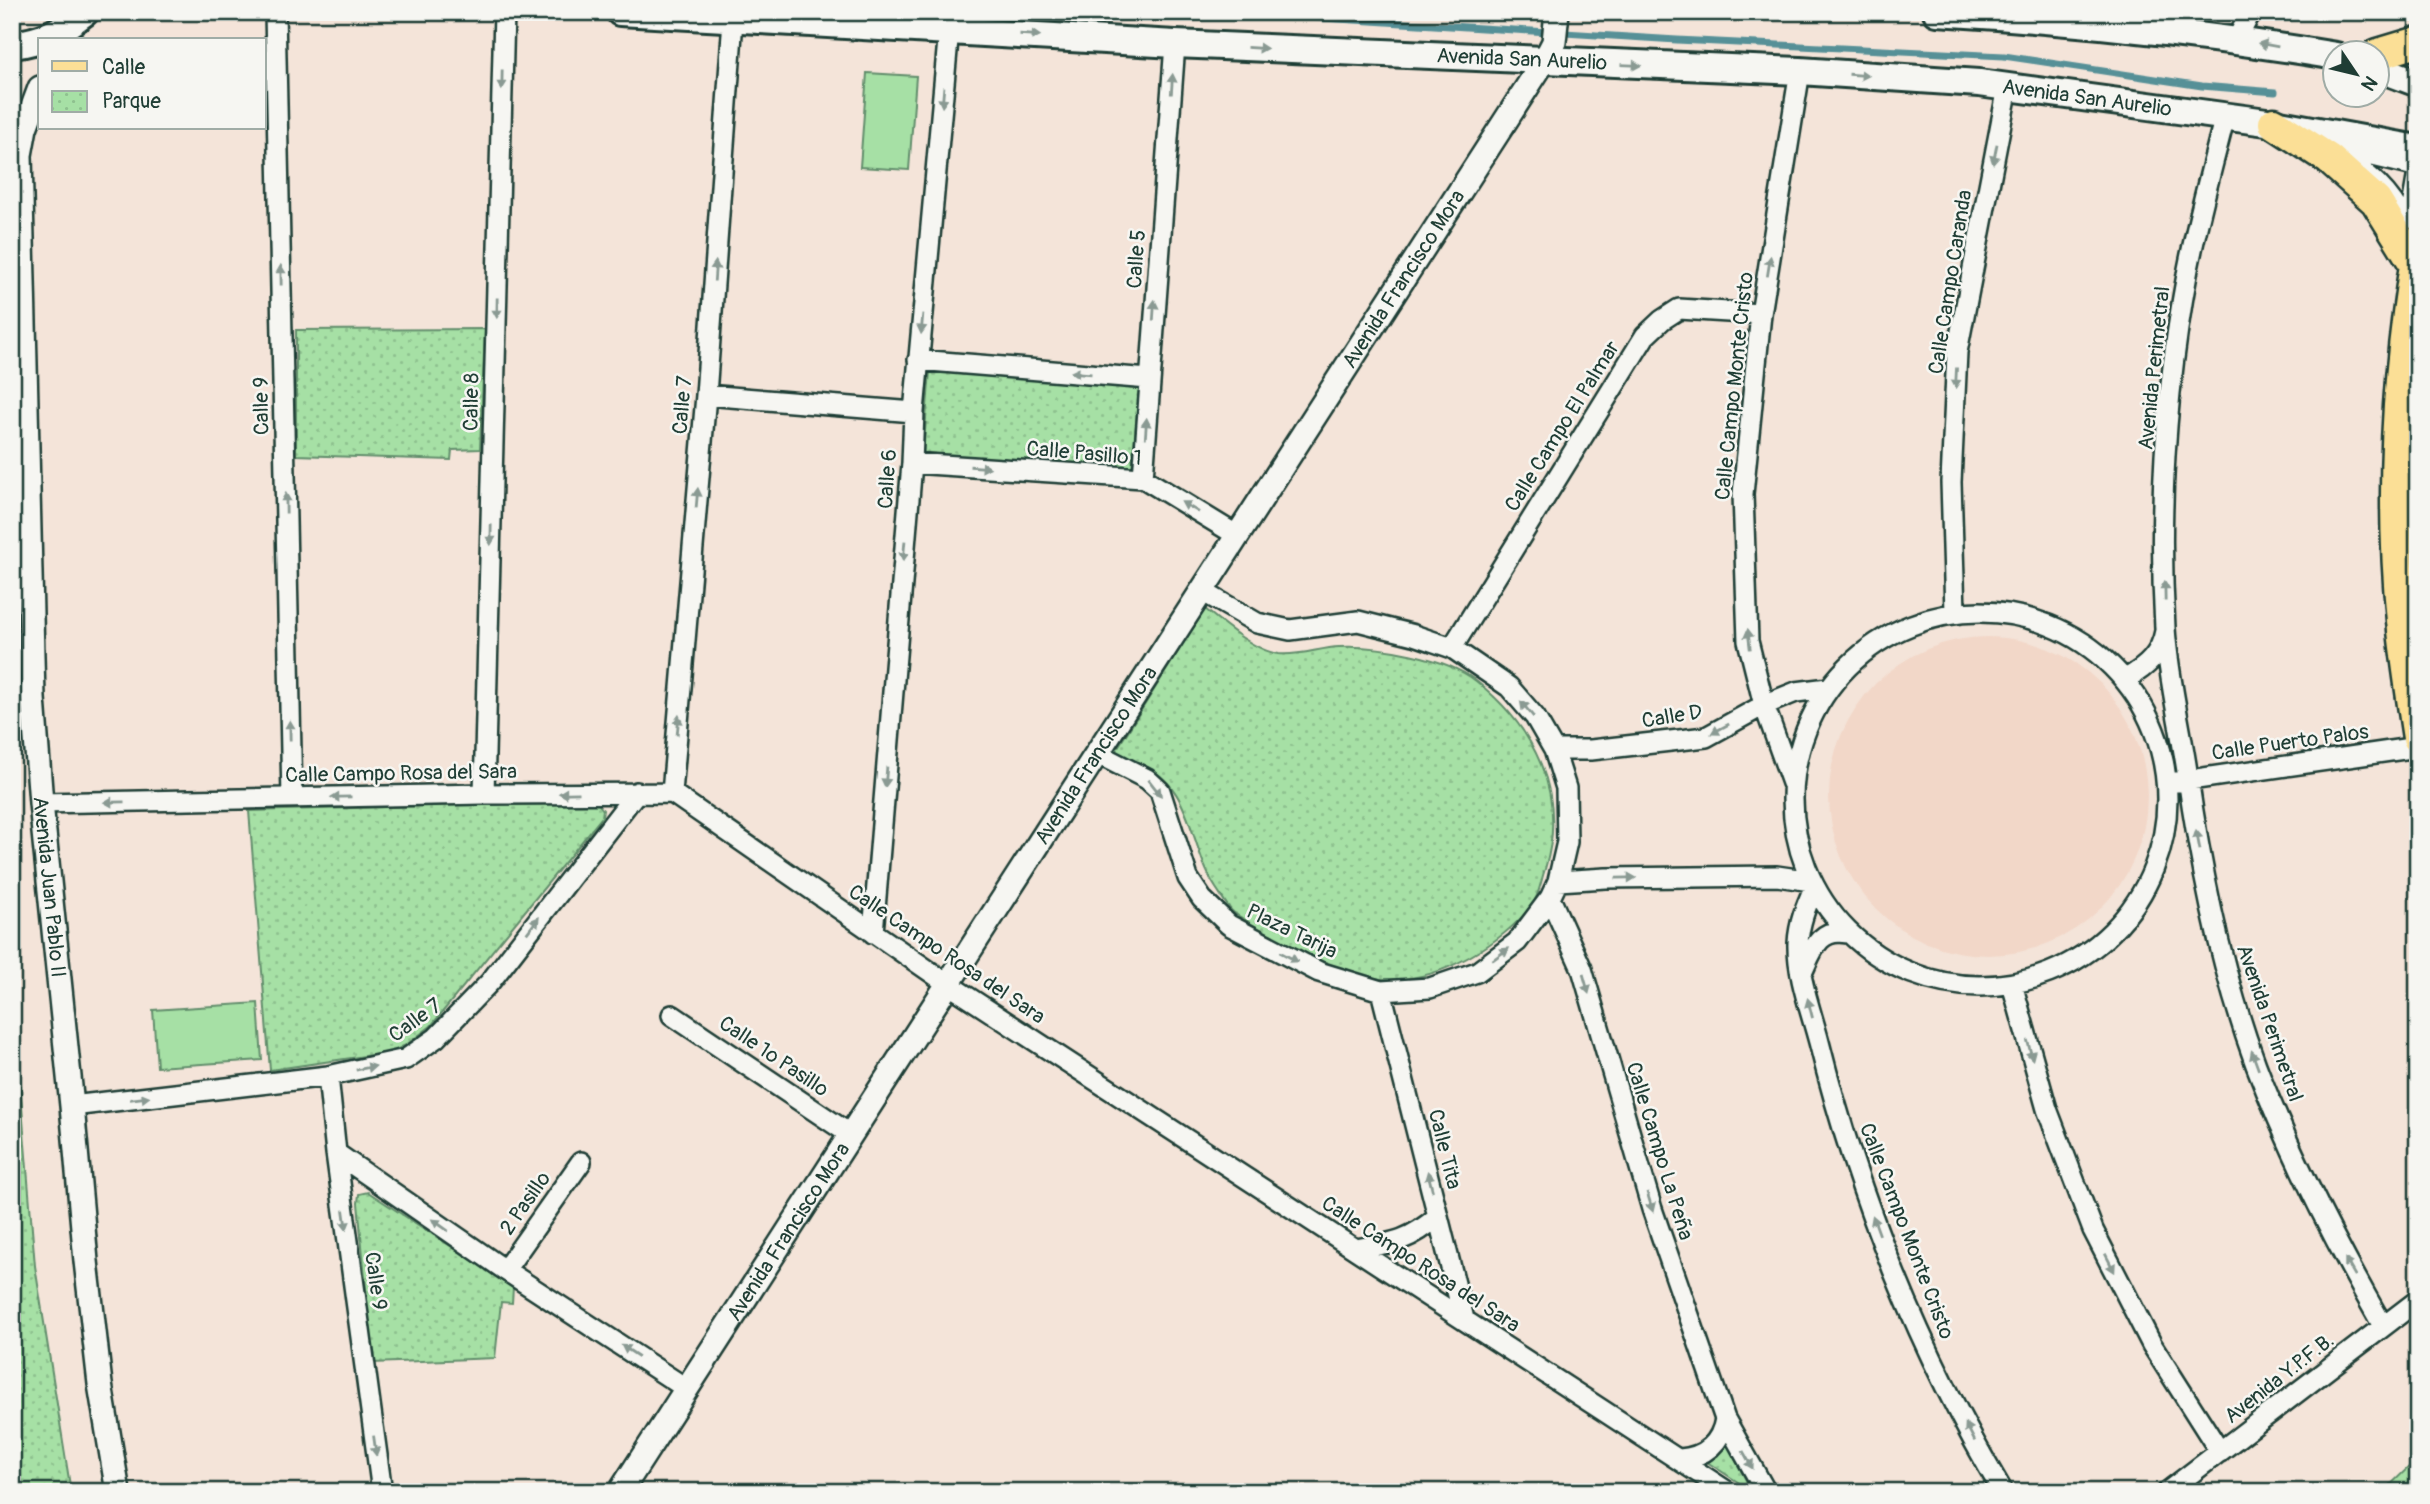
<svg xmlns="http://www.w3.org/2000/svg" width="2430" height="1504" font-family="Pangolin,sans-serif">
  <style>
    .built { fill: #f2d7c8 }
    .grass { fill: #a6e0a5; stroke: #628e6c; stroke-width: 2 }
    .park { fill: url(#park-dots); stroke: #628e6c; stroke-width: 2 }
    .lines { fill: none; stroke-linecap: round; stroke-linejoin: round }
    .stream { stroke: #569097; stroke-width: 7 }
    .pedestrian-casing { stroke: #1f3d34; stroke-width: 19 }
    .minor-casing { stroke: #1f3d34; stroke-width: 24 }
    .tertiary-casing { stroke: #1f3d34; stroke-width: 28 }
    .secondary-casing { stroke: #1f3d34; stroke-width: 32 }
    .primary-casing { stroke: #1f3d34; stroke-width: 35 }
    .pedestrian { stroke: #f6f6f2; stroke-width: 14 }
    .minor { stroke: #f6f6f2; stroke-width: 19 }
    .tertiary { stroke: #f6f6f2; stroke-width: 23 }
    .secondary { stroke: #f6f6f2; stroke-width: 26 }
    .primary { stroke: #fbdf96; stroke-width: 30 }
    .oneway { fill: #8a9a93 }
    .labels { text-anchor: middle; stroke-width: 5; stroke-linejoin: round; paint-order: stroke }
    .street-label { font-size: 21px; fill: #1f3d34; stroke: #f6f6f2 }
  </style>
  <defs>
    <pattern id="park-dots" width="8" height="8" patternUnits="userSpaceOnUse" patternTransform="scale(1.75)"><rect width="8" height="8" fill="#a6e0a5"/><path d="M2 2h.1M6 6h.1" fill="none" stroke="#8ec18f" stroke-width="1.8" stroke-linecap="round"/></pattern>
  </defs>
  <rect width="100%" height="100%" fill="#f4e4d9"/>
  <filter id="ink" filterUnits="userSpaceOnUse"><feTurbulence type="fractalNoise" baseFrequency=".0143" numOctaves="2"/><feDisplacementMap in="SourceGraphic" scale="14" xChannelSelector="R" yChannelSelector="G"/><feConvolveMatrix kernelMatrix="1 2 1 2 8 2 1 2 1" color-interpolation-filters="sRGB"/></filter>
  <g filter="url(#ink)">
    <path class="built" d="M1829 796a159 159 0 1 1 318 0a159 159 0 1 1-318 0Z"/>
    <path class="grass" d="M867,73L916,76L909,170L860,167Z
      M258,1003L262,1060L157,1067L153,1010Z
      M2418,1458V1492H2383Z"/>
    <path class="park" d="M485,329L480,449L452,450L451,460L296,455V330Z
      M930,371L1139,388L1132,469L923,455Z
      M1205,609C1223,624 1255,651 1279,654C1299,656 1320,648 1339,647C1377,645 1446,657 1476,681C1534,727 1568,794 1545,869C1541,880 1539,896 1532,905C1516,926 1492,944 1469,957C1437,975 1401,985 1364,976C1324,965 1285,945 1250,923C1244,919 1237,916 1232,911C1226,905 1221,895 1216,888C1188,845 1194,784 1138,763C1130,760 1120,759 1111,758Z
      M596,801L603,810L602,817L431,1026L406,1045L392,1052L270,1070L249,811Z
      M12,985L35,1266L71,1492H12Z
      M368,1192L513,1287L512,1303L501,1302L495,1358L373,1363L358,1203L359,1194Z
      M1726,1442L1747,1482L1744,1486L1704,1460Z"/>
    <g class="lines">
      <path class="stream" d="M1225,12L1677,40L2004,56L2202,86L2275,92"/>
      <g class="pedestrian-casing">
        <path id="pedestrian" d="M2341,151L2416,169L2407,222C2393,190 2368,171 2341,151Z"/>
      </g>
      <g class="minor-casing">
        <path id="minor" d="M275,12L292,798
          M2237,39L2251,12
          M2225,116C2212,167 2198,218 2188,269C2166,386 2158,509 2165,628C2168,675 2180,724 2187,771C2201,871 2221,971 2256,1065C2291,1157 2335,1242 2383,1326
          M918,360L1149,379
          M706,395L914,412
          M912,463L1143,478L1238,536
          M1143,478L1175,44
          M1793 799a187 187 0 1 1 374 0a187 187 0 1 1-374 0Z
          M1955,612L1951,482L1957,352L2008,87
          M1452,648L1645,336L1662,320L1679,309L1761,314
          M2127,678C2147,667 2161,654 2165,631
          M1554,750H1591L1706,737L1764,705L1796,692L1828,688
          M1098,754L1147,779L1160,791L1188,878L1202,899L1229,925L1319,972L1381,991L1430,988L1477,972L1517,942L1550,898L1558,881L1567,842L1566,788L1554,750L1535,717L1509,687L1452,648L1414,635L1358,621L1290,630L1257,623L1202,591
          M2176,782L2418,747
          M1792,783L1764,705L1748,641L1743,494L1761,314L1800,71
          M672,793L706,395L733,20
          M484,794L504,12
          M41,803L484,794L672,793L948,984L1728,1492
          M1558,881L1606,878L1777,876L1811,881
          M1814,888C1806,906 1799,923 1798,943C1797,975 1811,1011 1819,1042C1858,1198 1920,1353 2003,1492
          M1550,898L1582,969L1652,1209L1725,1419L1766,1492
          M873,933L912,463L914,412L949,29
          M1802,973C1812,952 1818,927 1847,933
          M2012,984L2047,1109L2093,1230L2152,1345L2220,1452
          M1381,991L1464,1319
          M672,1015L851,1135
          M328,1076L336,1153L382,1492
          M72,1106L328,1076L406,1059L436,1038L490,982L637,792
          M336,1153L505,1270L687,1389
          M1356,1249C1393,1243 1410,1241 1438,1216
          M505,1270L581,1162
          M1680,1459C1705,1457 1721,1443 1725,1419
          M2167,1492L2418,1300"/>
      </g>
      <g class="tertiary-casing">
        <g id="tertiary">
          <path id="s1" d="M40,88L25,128L20,155L33,698L41,803L72,1106L86,1261L100,1384L118,1492"/>
          <path id="s2" d="M620,1492L1544,61L1554,42L1557,12"/>
        </g>
      </g>
      <g class="secondary-casing">
        <g id="secondary">
          <path id="s3" d="M620,12L1175,44L1800,71L1979,83L2274,123L2418,149"/>
          <path d="M1937,12C2070,20 2204,34 2336,56"/>
          <path d="M12,45C45,41 59,32 85,12"/>
          <path d="M2378,68L2418,83"/>
        </g>
      </g>
      <g class="primary-casing">
        <path id="primary" d="M2378,54L2418,42
          M2274,123L2329,159L2376,201L2418,269
          M2418,247C2397,369 2390,498 2402,621C2406,660 2412,699 2418,738"/>
      </g>
      <use href="#pedestrian" class="pedestrian"/>
      <use href="#minor" class="minor"/>
      <use href="#tertiary" class="tertiary"/>
      <use href="#secondary" class="secondary"/>
      <use href="#primary" class="primary"/>
    </g>
    <defs><path id="oneway-solid" d="M-6-.8H1V-3.2L6.5 0L1 3.2V.8H-6Z" transform="scale(1.75)"/></defs>
    <g class="oneway">
      <use href="#oneway-solid" transform="translate(1030 35) rotate(4)"/>
      <use href="#oneway-solid" transform="translate(2268 45) rotate(-170)"/>
      <use href="#oneway-solid" transform="translate(1257 48) rotate(3)"/>
      <use href="#oneway-solid" transform="translate(1631 65) rotate(2)"/>
      <use href="#oneway-solid" transform="translate(1859 75) rotate(4)"/>
      <use href="#oneway-solid" transform="translate(502 80) rotate(91)"/>
      <use href="#oneway-solid" transform="translate(1172 84) rotate(-86)"/>
      <use href="#oneway-solid" transform="translate(943 97) rotate(95)"/>
      <use href="#oneway-solid" transform="translate(1995 154) rotate(101)"/>
      <use href="#oneway-solid" transform="translate(1769 266) rotate(-81)"/>
      <use href="#oneway-solid" transform="translate(715 271) rotate(-86)"/>
      <use href="#oneway-solid" transform="translate(281 275) rotate(-91)"/>
      <use href="#oneway-solid" transform="translate(497 308) rotate(91)"/>
      <use href="#oneway-solid" transform="translate(1154 310) rotate(-86)"/>
      <use href="#oneway-solid" transform="translate(922 324) rotate(95)"/>
      <use href="#oneway-solid" transform="translate(1081 373) rotate(-175)"/>
      <use href="#oneway-solid" transform="translate(1956 378) rotate(93)"/>
      <use href="#oneway-solid" transform="translate(1146 428) rotate(-86)"/>
      <use href="#oneway-solid" transform="translate(980 467) rotate(4)"/>
      <use href="#oneway-solid" transform="translate(697 498) rotate(-85)"/>
      <use href="#oneway-solid" transform="translate(286 503) rotate(-91)"/>
      <use href="#oneway-solid" transform="translate(1190 507) rotate(-149)"/>
      <use href="#oneway-solid" transform="translate(491 535) rotate(91)"/>
      <use href="#oneway-solid" transform="translate(904 551) rotate(95)"/>
      <use href="#oneway-solid" transform="translate(2165 591) rotate(-91)"/>
      <use href="#oneway-solid" transform="translate(1749 639) rotate(-97)"/>
      <use href="#oneway-solid" transform="translate(1527 709) rotate(-130)"/>
      <use href="#oneway-solid" transform="translate(678 725) rotate(-85)"/>
      <use href="#oneway-solid" transform="translate(1720 729) rotate(151)"/>
      <use href="#oneway-solid" transform="translate(290 730) rotate(-91)"/>
      <use href="#oneway-solid" transform="translate(886 777) rotate(95)"/>
      <use href="#oneway-solid" transform="translate(1155 788) rotate(52)"/>
      <use href="#oneway-solid" transform="translate(569 793) rotate(179)"/>
      <use href="#oneway-solid" transform="translate(341 797) rotate(179)"/>
      <use href="#oneway-solid" transform="translate(114 802) rotate(179)"/>
      <use href="#oneway-solid" transform="translate(2198 840) rotate(-101)"/>
      <use href="#oneway-solid" transform="translate(1626 878) rotate(-1)"/>
      <use href="#oneway-solid" transform="translate(533 925) rotate(-53)"/>
      <use href="#oneway-solid" transform="translate(1501 954) rotate(-36)"/>
      <use href="#oneway-solid" transform="translate(1289 957) rotate(28)"/>
      <use href="#oneway-solid" transform="translate(1586 984) rotate(74)"/>
      <use href="#oneway-solid" transform="translate(1810 1008) rotate(-104)"/>
      <use href="#oneway-solid" transform="translate(2030 1050) rotate(75)"/>
      <use href="#oneway-solid" transform="translate(2255 1060) rotate(-110)"/>
      <use href="#oneway-solid" transform="translate(366 1068) rotate(-12)"/>
      <use href="#oneway-solid" transform="translate(140 1098) rotate(-7)"/>
      <use href="#oneway-solid" transform="translate(1430 1181) rotate(-104)"/>
      <use href="#oneway-solid" transform="translate(1650 1202) rotate(73)"/>
      <use href="#oneway-solid" transform="translate(345 1220) rotate(82)"/>
      <use href="#oneway-solid" transform="translate(440 1225) rotate(-145)"/>
      <use href="#oneway-solid" transform="translate(1876 1225) rotate(-110)"/>
      <use href="#oneway-solid" transform="translate(2110 1263) rotate(63)"/>
      <use href="#oneway-solid" transform="translate(2350 1267) rotate(-120)"/>
      <use href="#oneway-solid" transform="translate(630 1351) rotate(-147)"/>
      <use href="#oneway-solid" transform="translate(1970 1432) rotate(-117)"/>
      <use href="#oneway-solid" transform="translate(375 1446) rotate(82)"/>
      <use href="#oneway-solid" transform="translate(1748 1460) rotate(61)"/>
    </g>
  </g>
  <g class="labels">
    <g class="street-label">
      <text dy="7" stroke="none"><textPath href="#s3" startOffset="903">Avenida San Aurelio</textPath></text>
      <text dy="7" stroke="none"><textPath href="#s3" startOffset="1470">Avenida San Aurelio</textPath></text>
      <text transform="translate(1136 259) rotate(-86)" y="7">Calle 5</text>
      <text dy="7" stroke="none"><textPath href="#s2" startOffset="1444">Avenida Francisco Mora</textPath></text>
      <text transform="translate(1950 282) rotate(-81)" y="7">Calle Campo Caranda</text>
      <text transform="translate(2154 368) rotate(-84)" y="7">Avenida Perimetral</text>
      <text transform="translate(1734 386) rotate(-84)" y="7">Calle Campo Monte Cristo</text>
      <text transform="translate(471 402) rotate(-89)" y="7">Calle 8</text>
      <text transform="translate(682 405) rotate(-85)" y="7">Calle 7</text>
      <text transform="translate(261 406) rotate(-91)" y="7">Calle 9</text>
      <text transform="translate(1562 426) rotate(-58)" y="7">Calle Campo El Palmar</text>
      <text transform="translate(1084 453) rotate(5)" y="7">Calle Pasillo 1</text>
      <text transform="translate(887 479) rotate(-86)" y="7">Calle 6</text>
      <text transform="translate(1672 716) rotate(-9)" y="7">Calle D</text>
      <text transform="translate(2290 742) rotate(-8)" y="7">Calle Puerto Palos</text>
      <text dy="7" stroke="none"><textPath href="#s2" startOffset="877">Avenida Francisco Mora</textPath></text>
      <text transform="translate(401 773) rotate(-1)" y="7">Calle Campo Rosa del Sara</text>
      <text dy="7" stroke="none"><textPath href="#s1" startOffset="803">Avenida Juan Pablo II</textPath></text>
      <text transform="translate(1292 931) rotate(26)" y="7">Plaza Tarija</text>
      <text transform="translate(947 954) rotate(34)" y="7">Calle Campo Rosa del Sara</text>
      <text transform="translate(415 1020) rotate(-36)" y="7">Calle 7</text>
      <text transform="translate(2270 1023) rotate(71)" y="7">Avenida Perimetral</text>
      <text transform="translate(774 1056) rotate(34)" y="7">Calle 1º Pasillo</text>
      <text transform="translate(1445 1149) rotate(76)" y="7">Calle Tita</text>
      <text transform="translate(1660 1151) rotate(73)" y="7">Calle Campo La Peña</text>
      <text transform="translate(525 1203) rotate(-55)" y="7">2 Pasillo</text>
      <text dy="7" stroke="none"><textPath href="#s2" startOffset="310">Avenida Francisco Mora</textPath></text>
      <text transform="translate(1907 1231) rotate(69)" y="7">Calle Campo Monte Cristo</text>
      <text transform="translate(1421 1264) rotate(33)" y="7">Calle Campo Rosa del Sara</text>
      <text transform="translate(376 1281) rotate(82)" y="7">Calle 9</text>
      <text transform="translate(2279 1378) rotate(-38)" y="7">Avenida Y.P.F.B.</text>
    </g>
  </g>
  <rect width="2430" height="1504" fill="none" stroke="#f6f6f2" stroke-width="42"/>
  <rect x="21" y="21" width="2388" height="1462" fill="none" stroke="#1f3d34" stroke-width="2.5" filter="url(#ink)"/>
  <rect x="38" y="38" width="228" height="91" fill="#f6f6f2" stroke="#a0aca6" stroke-width="2"/>
  <rect x="52" y="61" width="35" height="10" fill="#fbdf96" stroke="#a0aca6" stroke-width="2"/>
  <text x="102" y="74" font-size="21" fill="#1f3d34">Calle</text>
  <rect x="52" y="91" width="35" height="21" fill="url(#park-dots)" stroke="#a0aca6" stroke-width="2"/>
  <text x="102" y="108" font-size="21" fill="#1f3d34">Parque</text>
  <g transform="translate(2356 74) rotate(125)"><circle r="33" fill="#f6f6f2" stroke="#a0aca6" stroke-width="2"/>
  <path d="M0-5L12 26L0 18L-12 26Z" fill="#1f3d34"/>
  <text y="-10" font-size="19" font-weight="bold" text-anchor="middle" fill="#1f3d34">N</text>
  </g>
</svg>
